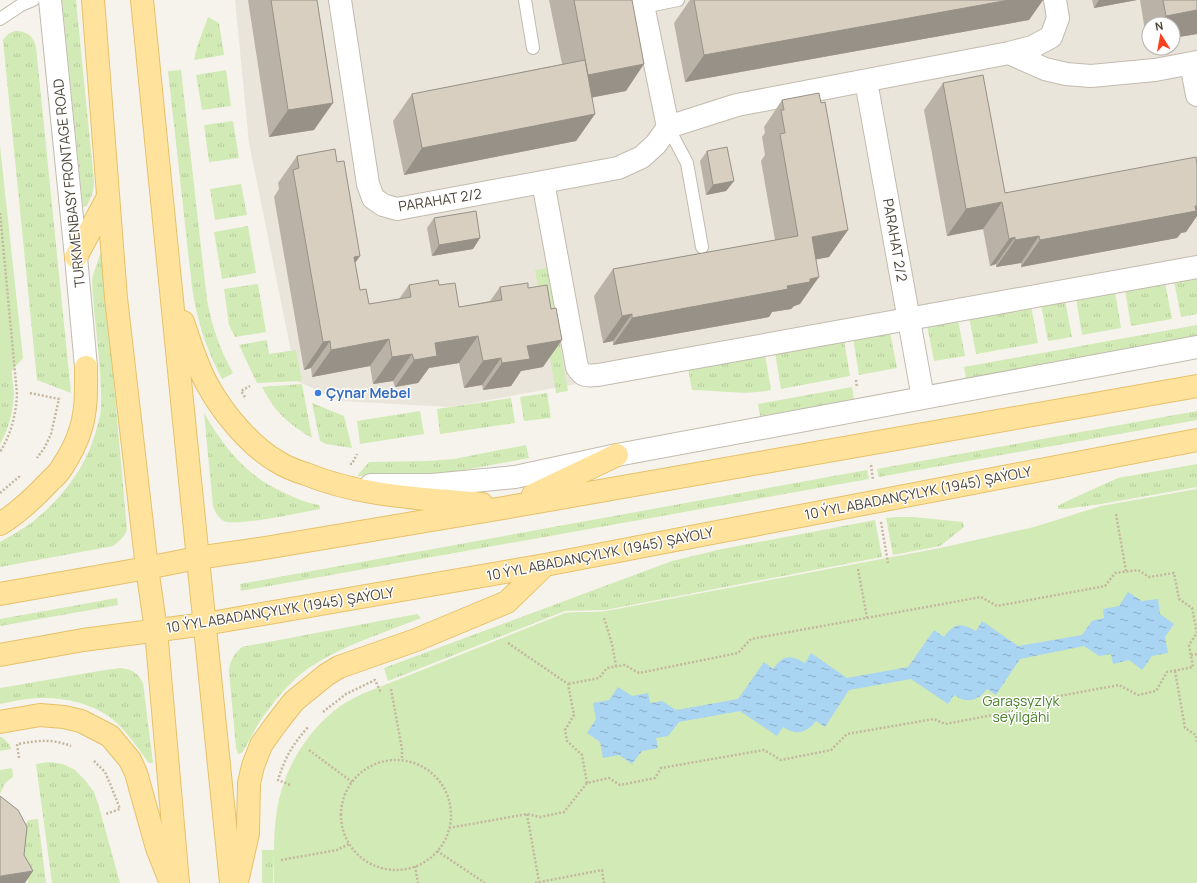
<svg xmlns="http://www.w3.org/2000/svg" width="1197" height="883" font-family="Manrope,sans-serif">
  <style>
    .residential { fill: #eae5da; fill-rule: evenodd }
    .grass { fill: url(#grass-tufts) }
    .park { fill: #d2eab5 }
    .water { fill: url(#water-ripples) }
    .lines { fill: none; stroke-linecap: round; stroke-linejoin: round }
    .service-casing { stroke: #c2bbae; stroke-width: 14 }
    .minor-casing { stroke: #c2bbae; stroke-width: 24 }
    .primary-casing { stroke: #e6c16a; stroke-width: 24 }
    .path { stroke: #c4b79f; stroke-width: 2.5; stroke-dasharray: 2 2; stroke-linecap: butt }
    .service { stroke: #fff; stroke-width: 12 }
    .minor { stroke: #fff; stroke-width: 22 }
    .primary { stroke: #ffe39c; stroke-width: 22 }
    .wall { fill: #bab2a6 }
    .shaded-wall { fill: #979187 }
    .building { fill: #d8cfc1; stroke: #979187 }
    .shop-dot { fill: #3f7fe0; stroke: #fff; stroke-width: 1.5 }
    .labels { text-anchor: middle; stroke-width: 3; stroke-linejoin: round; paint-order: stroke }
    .street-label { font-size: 14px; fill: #4b4439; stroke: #fff }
    .shop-label { font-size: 14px; font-weight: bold; fill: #366cbe; stroke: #fff; text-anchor: start }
    .park-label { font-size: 14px; fill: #4a7f2a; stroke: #fff }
  </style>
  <defs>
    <pattern id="grass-tufts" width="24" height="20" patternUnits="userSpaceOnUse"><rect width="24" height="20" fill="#d2eab5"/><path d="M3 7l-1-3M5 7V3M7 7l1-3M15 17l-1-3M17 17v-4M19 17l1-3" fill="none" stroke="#b6ca9c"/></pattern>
    <pattern id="water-ripples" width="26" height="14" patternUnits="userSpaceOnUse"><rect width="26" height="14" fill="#a9d4f2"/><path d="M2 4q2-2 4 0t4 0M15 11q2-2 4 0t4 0" fill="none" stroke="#8caec5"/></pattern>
  </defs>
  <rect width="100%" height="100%" fill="#f6f3ec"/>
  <path class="residential" d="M235,0H1197V270L451,407L340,401L297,381L249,143ZM1149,24H1173V48H1149Z"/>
  <path class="grass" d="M62,0H76L94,182L93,192L87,206L83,207Z
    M208,17L219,23L224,55L194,60L197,47Z
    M15,31C26,31 33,35 36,47L71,393L37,380L3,40L8,34Z
    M181,70L207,300C212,326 220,350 233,373L222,379C206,349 197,321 192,287L168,71Z
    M226,70L231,106L202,110L196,75Z
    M233,121L239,158L209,162L204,125Z
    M241,184L247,215L215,220L210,189Z
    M248,226L256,273L222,279L214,232Z
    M102,249L127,530C124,537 119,542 113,546L0,567V542C12,535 25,528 36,519C65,495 88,464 97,427C99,420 101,413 101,406C102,365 94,323 92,282L93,275Z
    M0,259L14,394C13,411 9,429 0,444Z
    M547,268L568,391L556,393L535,270Z
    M1197,276V314L1181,317L1174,281Z
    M1165,282L1172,319L1131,326L1125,290Z
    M258,284L266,332L235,337L229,325L224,289Z
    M1115,291L1121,328L1082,335L1076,298Z
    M1065,300L1072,337L1048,341L1041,305Z
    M1031,306L1038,343L976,354L969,317Z
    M958,320L965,356L934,361L927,325Z
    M1197,325V338L966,379L964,367Z
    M890,332L897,368L859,375L853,338Z
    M267,340L269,354L296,350L302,381L257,383L239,345Z
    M844,340L850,376L781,389L775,352Z
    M765,354L771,390C745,396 718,390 692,390L688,368Z
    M302,384L312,438C287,423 275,412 262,387Z
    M852,387L854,400L760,416L758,404Z
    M547,393L551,418L524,421L520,397Z
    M511,398L515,423L440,434L437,409Z
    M312,403L344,416L352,448L326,444L320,441Z
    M420,411L424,434L360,444L357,421Z
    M1197,411V420L879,477L877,469Z
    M204,413C225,449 247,477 287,494C297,499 308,503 319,505L320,509C303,512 236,527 224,521C218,518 215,512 213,506Z
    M526,445L529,458L459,471L428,475L357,476L369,462L428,461L454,459Z
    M1197,464V487L1101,504L1065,509H1058V506L1067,501L1118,478Z
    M867,470L869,479L241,591L240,584Z
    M897,517H913L963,522L964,527L940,546L893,555L886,518Z
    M875,520L882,557L605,610L565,611L388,681L384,668L672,561L722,549Z
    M117,598L118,605L0,626V619Z
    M417,614L421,618C386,632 347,644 315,664C295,676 278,696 265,714C256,726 250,740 242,753L238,754L236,748L229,671C230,660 234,654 242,647Z
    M120,668C132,669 138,673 143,683L153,763H150L148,762C138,748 129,735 117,723C94,702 58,695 27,699C18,700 9,702 0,704V688L105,670Z
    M0,737H2L10,745L11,749L0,751Z
    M49,762L63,764L75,770L84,779L94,792L99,807L120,883H52L36,764Z
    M12,768L13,777L5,783L0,794V770Z
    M38,819L46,883H28L24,850L15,832L29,820Z
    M262,850H274L273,883H262Z"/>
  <path class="park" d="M0,146L23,358L0,384Z
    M1197,489V883H274C274,859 273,833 277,810C283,772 304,735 334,711C342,704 352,699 362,694L565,613C579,611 592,613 606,611L940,548L1034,527L1101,506Z"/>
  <path class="water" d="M1128,592L1142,601L1158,599L1160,614L1174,624L1165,637L1168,653L1152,656L1142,670L1129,660L1113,664L1111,654L1099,656L1084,646L1020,659L996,695L987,689C978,701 967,704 954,695L948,704L911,679L849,690L825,727L816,721C807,733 796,736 783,727L777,736L740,711L679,722L668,736L656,738L658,748L642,751L632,764L619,755L603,758L600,742L587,733L596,719L593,703L609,700L618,687L632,696L648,693L650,703L662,701L676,710L738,699L764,662L773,669C783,655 790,654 805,663L811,653L847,678L908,667L934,630L944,637C954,623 961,622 976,631L982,621L1018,646L1082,635L1092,621L1104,618L1103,609L1119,606Z"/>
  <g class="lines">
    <g class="service-casing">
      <path id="service" d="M525,0L533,48
        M643,7L678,0
        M0,19L21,5L33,0
        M668,127L687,163L702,247"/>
    </g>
    <g class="minor-casing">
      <path id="minor" d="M50,0L76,257L86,367
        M340,0L368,184L373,198L383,205L397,209L618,168L642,157L656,144L668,127L737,105L1009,53L1032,47L1051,37L1058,18L1055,0
        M642,0L668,127
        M1009,53L1045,69L1066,74L1091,76L1155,70L1197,62
        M1191,63L1197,95
        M866,81L923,398
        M543,182L577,367C583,377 587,376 598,375L1197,267
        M371,485H432L515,477L617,455L1197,347"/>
    </g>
    <g class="primary-casing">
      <path id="primary" d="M93,0L116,298L147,568L156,630L178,883
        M142,0C172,294 200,589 231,883
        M76,257L108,197
        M183,322C190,342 196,364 207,384C222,412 250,446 278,462C286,467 296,471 306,474C362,497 422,498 482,504
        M533,495L617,455
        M0,524C18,513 34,498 49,482C53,478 58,474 61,469C69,457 77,442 81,428C87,408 86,387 86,367
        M0,594L147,568L197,558L259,549L509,507L1197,386
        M0,655L83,640L205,624L545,565L1197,440
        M0,722L40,715L64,717L81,721L110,736L130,760L136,773L157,848L171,883
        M237,882L248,833L249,783L253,766L261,745L276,724L294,701L326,675L339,667L416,640L507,602L545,565"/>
    </g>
    <path class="path" d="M0,213L17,394C16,415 11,434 0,452
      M856,380L857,388
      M30,393L59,399L51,434L45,447L37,458
      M245,397L241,391L250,386
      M350,464H352L357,454
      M871,465L873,480
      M0,493L20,476
      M1116,514L1126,571
      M881,522L888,563
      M858,569L867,618
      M604,618L612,644L616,666
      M508,643L568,684L574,715L565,730L567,741L582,755L587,783
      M1191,655L1197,654
      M1175,671L1185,728L1196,735L1197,742
      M391,689L402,749V760
      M323,712L346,694L375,680L381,693
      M309,750L352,782
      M19,758L17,744C38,741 50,738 71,746
      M341 815a55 55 0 1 1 110 0a55 55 0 1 1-110 0Z
      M94,761L105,772L111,786L120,809L106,814
      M290,785L278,780C285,757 293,744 309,726
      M527,814L539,882
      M449,828L527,814L540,817L564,812L587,783L609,778L620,785L655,778L661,768L764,750L781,760L831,750L847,734L934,719L945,724L1009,712L1021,703L1119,685L1138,695L1156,691L1167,672L1193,667L1189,645L1197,633L1192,608L1179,599L1174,573L1149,577L1138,570L1115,573L1105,586L997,606L981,597L751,639L738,653L639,673L625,665L607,668L599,678L568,684
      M437,851L485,883
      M281,860L337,850L349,844
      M415,866L418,883
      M535,883L602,870L604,883"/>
    <use href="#service" class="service"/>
    <use href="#minor" class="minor"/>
    <use href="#primary" class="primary"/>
  </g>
  <path class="wall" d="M248,0H317L314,130L269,137Z
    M549,0H632L626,91L592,97L595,114L576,141L404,175L393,121L412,94L562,64Z
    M690,0H1043L1029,20L685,82L674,23Z
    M1092,0H1137L1094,8Z
    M1140,0H1197V34L1173,38V24H1149V42L1147,43Z
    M943,83L1005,193L1197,165V216L1186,232L1181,233L1177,238L1021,267V263L996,267V264L990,266L983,229L947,236L924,110Z
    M782,100L848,230L829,257L816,259L800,304L794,306L791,309L772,312L769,317L613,345V341L603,343L594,296L613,269L775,240L761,161L765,155L762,137L765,133L764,127Z
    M707,151L734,181L726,191L706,195L700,161Z
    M297,156L355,264L360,290L369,304L399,299L409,285H439L459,307L490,301L500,287L543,367L521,371L511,386L483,390L482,385L464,388L459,363L429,368L418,383L395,387L393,381L373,384L370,366L312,377L311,368L304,370L274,197L279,189L278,183Z
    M434,218L480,238L473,249L432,256L427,228Z"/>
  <path class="shaded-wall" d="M1009,0H1043L1029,20L685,82L704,55Z
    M1099,0H1137L1094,8Z
    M1197,10V34L1173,38V24H1160L1166,16Z
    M644,64L626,91L569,102L588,75Z
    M333,103L314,130L269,137L288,110Z
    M595,114L576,141L404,175L422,148Z
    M734,181L726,191L706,195L713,185Z
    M1002,202L983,229L947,236L966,209Z
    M1197,206V216L1186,232L1181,233L1177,238L1021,267L1040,240Z
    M848,230L829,257L793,264L812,237Z
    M1039,236L1021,263L996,267L1015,240Z
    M1015,237L996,264L990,266L1009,239Z
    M480,238L473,249L432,256L439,245Z
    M360,256L341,283L354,257Z
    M819,277L800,304L794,306L791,309L772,312L769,317L613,345L632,318L787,286L810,279Z
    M632,314L613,341L603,343L622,316Z
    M478,336L459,363L429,368L418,383L395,387L414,360L435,343Z
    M389,339L370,366L312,377L331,350Z
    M562,340L543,367L521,371L511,386L483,390L502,363L527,346Z
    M330,341L311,368L304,370L323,342Z
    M412,354L393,381L373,384L392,357Z
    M501,358L482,385L464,388L483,361Z
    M33,871L25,883H0V877L1,876Z"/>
  <path class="building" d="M271,0H317L333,103L288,110Z
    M574,0H632L644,64L588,75Z
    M694,0H1009L704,55Z
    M1163,0H1197V10L1166,16Z
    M585,60L595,114L422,148L412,94Z
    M983,75L1005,193L1196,157L1197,165V206H1195L1196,211L1040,240L1039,236L1015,240V237L1009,239L1002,202L966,209L943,83Z
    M819,93L821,103L825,102L848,230L812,237L819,277L810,279V282L787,286L788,289L632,318V314L622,316L613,269L798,236L780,134L785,133L781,110H784L782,100Z
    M727,147L734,181L713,185L707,151Z
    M335,149L337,162L344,161L360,256L354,257L360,290L366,289L369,304L411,297L409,285L438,280L439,285L455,283L459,307L502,300L500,287L528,283V288L547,285L551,309L556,308L562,340L527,346L530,359L502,363L501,358L483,361L478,336L435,343L437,356L414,360L412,354L392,357L389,339L331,350L330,341L323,342L293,170L299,168L297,156Z
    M476,211L480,238L439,245L434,218Z
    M0,796L18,810L27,827L24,855L33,871L1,876L0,877Z"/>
  <circle class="shop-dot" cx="318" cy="393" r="4"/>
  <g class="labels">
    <g class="street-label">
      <text transform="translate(69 183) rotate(-96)" y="5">TURKMENBASY FRONTAGE ROAD</text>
      <text transform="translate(440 200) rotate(-9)" y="5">PARAHAT 2/2</text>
      <text transform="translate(895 240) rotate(80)" y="5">PARAHAT 2/2</text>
      <text transform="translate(918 493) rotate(-11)" y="5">10 ÝYL ABADANÇYLYK (1945) ŞAÝOLY</text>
      <text transform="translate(600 554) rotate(-11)" y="5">10 ÝYL ABADANÇYLYK (1945) ŞAÝOLY</text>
      <text transform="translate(280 610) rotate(-9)" y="5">10 ÝYL ABADANÇYLYK (1945) ŞAÝOLY</text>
    </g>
    <g class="shop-label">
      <text x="326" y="398">Çynar Mebel</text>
    </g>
    <g class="park-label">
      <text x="1021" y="706">Garaşsyzlyk<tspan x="1021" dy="16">seýilgähi</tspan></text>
    </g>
  </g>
  <g transform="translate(1161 36) rotate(349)"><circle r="19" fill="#ffffff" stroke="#b7b4b0"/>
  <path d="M0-3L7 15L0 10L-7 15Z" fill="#fc3f1d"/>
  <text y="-6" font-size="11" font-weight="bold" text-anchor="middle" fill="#4b4439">N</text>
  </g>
</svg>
